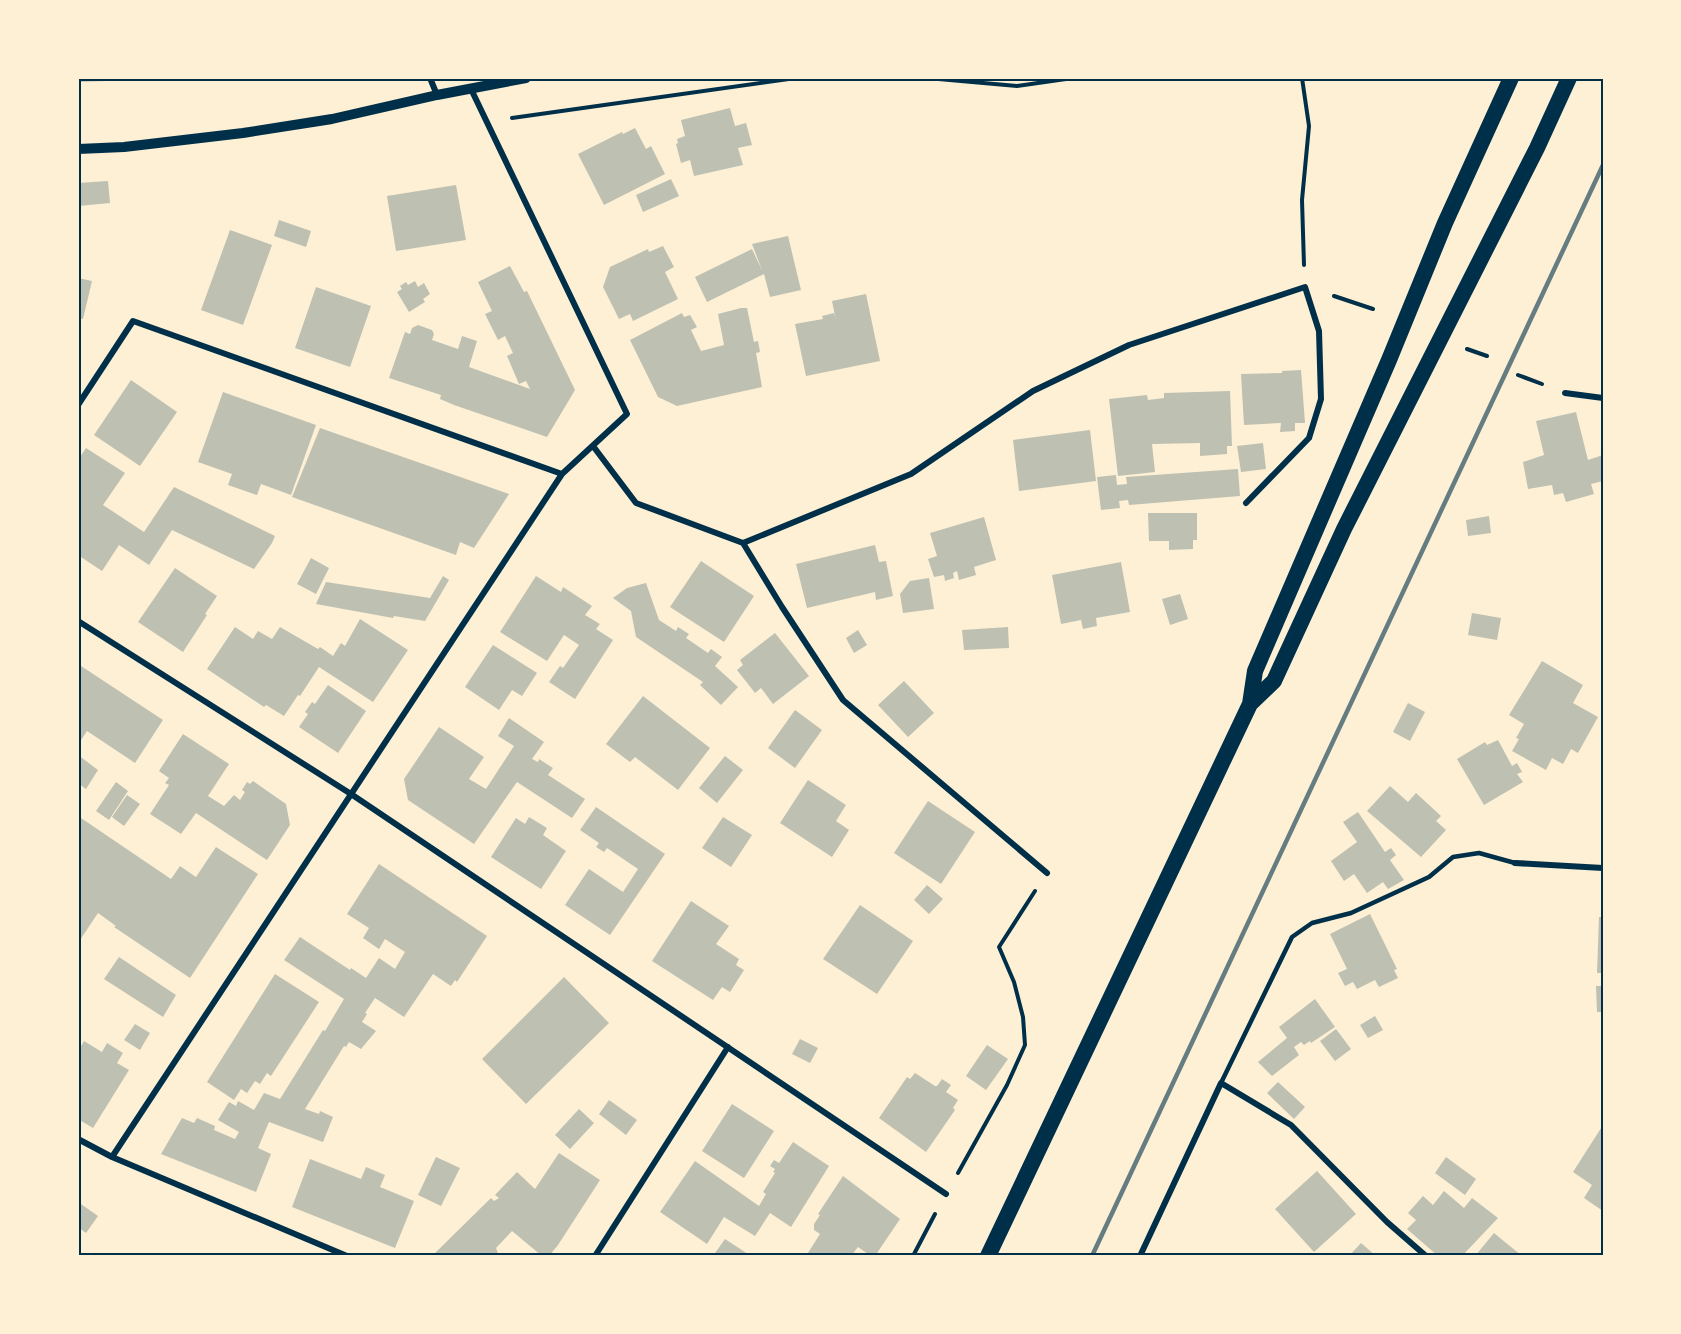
<svg xmlns="http://www.w3.org/2000/svg" width="1681" height="1334" font-family="'Source Sans 3',sans-serif">
  <style>
    .building { fill: #bec0b2 }
    .lines { fill: none; stroke-linecap: round; stroke-linejoin: round }
    .path { stroke: #003049; stroke-width: 4 }
    .service { stroke: #003049; stroke-width: 4.5 }
    .minor { stroke: #003049; stroke-width: 6 }
    .tertiary { stroke: #003049; stroke-width: 10 }
    .trunk { stroke: #003049; stroke-width: 16 }
    .rail { stroke: #657d81; stroke-width: 4.5 }
    .neatline { fill: none; stroke: #003049; stroke-width: 2 }
  </style>
  <rect width="100%" height="100%" fill="#fdf0d5"/>
  <path class="building" d="M78,78H106V81L78,82Z
    M730,108L735,126L746,123L752,145L738,148L743,165L694,176L690,160L681,163L676,144L678,143L677,139L685,136L681,120Z
    M635,128L646,149L651,146L665,174L604,205L578,154L622,132L623,134Z
    M671,179L679,196L643,212L636,195Z
    M108,181L110,203L78,206V183Z
    M456,185L466,240L396,251L387,196Z
    M279,220L311,231L306,247L274,236Z
    M230,230L272,245L243,325L201,310Z
    M788,236L801,290L770,297L764,274L707,302L695,277L752,249L762,270L752,244Z
    M663,246L674,267L665,272L678,299L633,321L630,314L619,319L603,287L610,267L648,249L649,252Z
    M510,266L524,292L527,291L575,390L547,437L454,405L440,399L441,395L389,378L405,332L410,334L412,328L418,325L432,330L434,334L432,340L458,349L462,336L477,341L469,367L530,389L526,381L519,384L507,356L513,353L505,336L498,340L485,314L492,311L478,282Z
    M78,278L92,281L83,319L78,318Z
    M415,281L418,287L424,283L430,294L423,299L425,302L409,312L397,292L402,289L400,286L406,282L408,285Z
    M316,287L371,306L350,367L295,348Z
    M866,294L880,361L806,376L795,324L823,319L822,316L834,313L836,321L832,301Z
    M741,308H747L754,342L758,341L760,352L756,353L762,387L677,406L658,397L630,340L682,313L684,317L690,315L697,327L691,330L701,351L724,345L718,314Z
    M1301,370L1305,423H1295V431L1280,432L1281,423L1244,425L1241,374L1282,373V371Z
    M131,380L177,412L140,466L94,435Z
    M1230,391L1232,446H1227V454L1200,456V443L1152,444L1155,472L1118,476L1109,399L1147,395L1148,400L1164,398V393Z
    M223,392L316,425L291,495L261,484L257,495L228,485L232,474L198,462Z
    M1576,412L1588,460L1603,455V481L1591,484L1594,494L1566,502L1563,493L1554,495L1552,485L1528,489L1523,462L1544,455L1536,421Z
    M320,428L509,494L474,548L460,542L456,555L292,497Z
    M1090,430L1096,481L1019,491L1013,440Z
    M1263,443L1266,469L1241,472L1237,446Z
    M86,448L125,473L103,505L144,532L174,487L275,536L272,543L254,569L172,530L149,565L119,545L102,571L78,555V460Z
    M1238,469L1240,496L1129,505L1128,500L1119,501L1120,508L1101,510L1097,477L1116,475L1117,485L1127,484L1126,477Z
    M1148,513H1197V540H1193V549L1169,550V541H1149Z
    M1489,516L1491,533L1468,536L1466,520Z
    M984,517L996,560L974,567L976,575L959,580L957,571L953,573L954,578L945,581L944,575L934,577L928,559L937,556L930,533Z
    M875,545L879,562L886,561L893,596L876,600L875,592L807,608L796,564Z
    M311,558L329,568L316,594L297,584Z
    M701,561L754,596L724,642L670,607Z
    M1121,562L1130,612L1096,618L1097,626L1083,629L1081,620L1061,624L1052,575Z
    M175,568L217,596L205,614L207,615L183,652L138,622Z
    M443,576L449,580L425,621L394,616L393,618L316,604L326,582L430,598Z
    M536,576L561,592L563,587L592,606L585,615L600,624L596,629L613,640L575,699L549,682L560,666L563,668L579,645L564,635L547,661L500,632Z
    M929,578L934,609L903,613L900,594L910,581Z
    M646,583L659,620L676,631L678,627L689,634L686,638L708,653L711,649L722,657L715,666L738,687L721,705L700,685L703,682L636,637L631,611L613,598L627,588Z
    M1180,594L1188,619L1170,625L1162,599Z
    M1472,613L1501,618L1497,640L1468,635Z
    M360,619L408,650L373,702L319,667L300,696L298,695L284,716L266,705L264,707L207,669L235,627L253,639L258,631L272,639L280,627L318,649L320,647L333,656L341,643L345,646Z
    M1008,627L1009,648L964,650L962,630Z
    M858,630L867,645L854,653L846,638Z
    M775,633L809,676L773,704L761,688L755,693L737,670L743,665L740,660Z
    M493,645L537,673L522,696L512,690L499,710L465,687Z
    M1542,661L1583,685L1573,703L1598,717L1578,753L1571,749L1563,764L1552,758L1546,770L1512,751L1519,739L1516,738L1524,724L1509,715Z
    M78,664L163,720L135,763L87,731L81,740L78,738Z
    M904,681L934,713L908,737L878,705Z
    M328,685L366,711L338,753L299,727L308,714L305,712L312,702L315,704Z
    M643,696L710,748L678,790L635,757L630,762L606,744Z
    M1408,703L1425,712L1410,741L1393,732Z
    M795,710L822,730L795,768L768,748Z
    M509,718L544,742L532,759L538,762L539,759L553,768L548,775L585,799L572,818L517,782L474,844L408,800L404,779L439,727L484,757L469,779L486,789L514,746L498,736Z
    M183,734L229,764L208,796L224,806L234,795L240,800L245,792L242,790L247,782L250,784L253,781L286,804L290,825L267,860L196,813L181,834L150,814L169,785L165,783L169,778L159,771Z
    M1498,740L1512,766L1517,763L1522,772L1517,774L1523,782L1484,805L1457,759L1485,742L1487,745Z
    M78,755L98,770L86,789L78,783Z
    M725,756L743,770L717,803L699,788Z
    M808,780L846,805L836,821L849,830L832,857L780,823Z
    M116,782L128,791L109,820L96,811Z
    M1390,786L1408,802L1416,793L1441,816L1436,821L1446,830L1421,857L1367,811Z
    M127,795L140,804L124,826L112,817Z
    M928,801L975,832L941,884L894,853Z
    M596,807L665,854L610,935L565,905L589,869L623,892L638,869L607,848L604,852L596,847L599,843L580,830Z
    M1358,812L1385,852L1391,848L1396,855L1390,860L1404,880L1388,889L1383,882L1367,893L1354,874L1344,881L1331,861L1357,842L1343,822Z
    M78,816L171,879L180,866L196,877L216,847L258,874L190,978L114,927L116,926L98,913L78,943Z
    M529,817L547,828L543,835L566,851L541,889L491,857L516,818L525,824Z
    M723,817L752,835L731,867L702,848Z
    M379,864L487,936L457,982L455,980L451,986L433,974L404,1017L375,998L365,1013L367,1014L362,1022L376,1031L361,1049L349,1042L346,1047L344,1046L305,1109L319,1114L320,1111L333,1117L323,1142L269,1122L258,1148L271,1154L256,1192L161,1154L182,1118L194,1123L197,1118L215,1126L214,1130L235,1139L239,1132L218,1120L229,1102L236,1106L238,1101L254,1110L264,1093L280,1099L323,1030L325,1031L344,999L284,960L300,937L350,970L351,968L366,978L379,958L395,969L405,952L385,939L379,949L363,938L369,928L347,914Z
    M927,885L943,899L929,914L914,900Z
    M691,901L729,926L716,944L739,959L736,965L744,970L730,992L722,987L713,1000L652,961Z
    M860,905L913,941L877,994L823,959Z
    M1370,914L1397,969L1394,970L1398,978L1379,987L1375,980L1357,989L1353,982L1345,986L1338,973L1347,969L1330,934Z
    M1599,917H1603V973H1597Z
    M119,957L176,995L163,1017L104,979Z
    M275,974L319,1002L271,1076L267,1073L260,1084L255,1081L247,1093L241,1089L234,1100L207,1082Z
    M564,977L609,1023L526,1104L482,1059Z
    M1596,986H1603V1012H1597Z
    M1315,999L1335,1027L1311,1043L1310,1041L1304,1045L1301,1042L1294,1047L1299,1055L1272,1076L1258,1062L1287,1038L1279,1027Z
    M1375,1016L1383,1030L1368,1038L1360,1025Z
    M135,1024L150,1033L140,1050L124,1040Z
    M1336,1029L1351,1049L1335,1061L1320,1041Z
    M800,1039L818,1048L810,1063L792,1054Z
    M84,1041L102,1052L107,1043L123,1053L117,1063L129,1070L93,1128L78,1119V1051Z
    M987,1045L1008,1059L986,1090L966,1076Z
    M915,1073L935,1086H937L942,1079L951,1085L946,1092L958,1100L953,1108L955,1110L926,1152L879,1118L907,1077L910,1079Z
    M1278,1082L1305,1107L1294,1119L1267,1093Z
    M609,1100L637,1120L626,1135L599,1114Z
    M732,1104L774,1131L744,1178L702,1151Z
    M579,1109L594,1123L570,1149L555,1135Z
    M1603,1125V1211L1584,1198L1592,1185L1573,1172Z
    M793,1142L829,1166L791,1227L770,1213L755,1236L724,1217L707,1244L660,1212L695,1161L759,1206L766,1194L763,1192L775,1173L773,1172L775,1169L770,1166L774,1160L779,1163Z
    M559,1153L600,1180L558,1245L549,1256H542L512,1231L496,1248L499,1256H432L491,1198L494,1201L499,1198L495,1195L517,1172L535,1189Z
    M436,1157L460,1168L441,1206L418,1195Z
    M1446,1157L1476,1179L1465,1195L1435,1173Z
    M310,1159L361,1179L366,1167L385,1175L380,1187L414,1201L395,1248L292,1207Z
    M1317,1171L1356,1214L1314,1252L1275,1209Z
    M843,1176L900,1219L875,1256H871L858,1247L851,1256H806L820,1234L814,1230V1224L820,1215L818,1214Z
    M1444,1191L1464,1208L1472,1198L1498,1218L1462,1256H1438L1407,1229L1416,1220L1408,1213L1423,1196L1433,1205Z
    M78,1202L98,1216L86,1233L78,1227Z
    M1494,1233L1522,1256H1475Z
    M725,1239L751,1256H713Z
    M1361,1243L1376,1256H1349Z"/>
  <g class="lines">
    <path class="path" d="M927,78L1017,86L1073,78
      M1302,78L1309,126L1302,200L1304,265
      M512,118L796,78
      M1334,296L1373,309
      M1467,349L1487,356
      M1518,375L1542,384
      M958,1173L1007,1085L1025,1045L1023,1017L1014,982L999,947L1035,891
      M913,1256L935,1214"/>
    <path class="service" d="M1221,1083L1292,937L1312,923L1351,913L1429,877L1453,857L1479,853L1515,863"/>
    <path class="minor" d="M430,78L437,95
      M1565,393L1603,398
      M78,405L133,321L562,474
      M593,446L636,503L743,543L782,607L843,700L1047,873
      M743,543L911,474L1033,391L1129,345L1305,287L1319,331L1321,399L1309,438L1246,503
      M78,621L351,794L946,1194
      M1515,863L1603,868
      M78,1139L112,1157L347,1256
      M112,1157L562,474L627,414L471,89
      M595,1256L728,1047
      M1140,1256L1221,1083L1291,1125L1387,1222L1426,1256"/>
    <path class="tertiary" d="M78,149L124,147L243,133L332,119L437,95L526,78"/>
    <path class="trunk" d="M1250,704L1274,681L1344,529L1537,148L1569,78
      M988,1256L1250,704L1255,671L1389,360L1445,223L1511,78"/>
    <path class="rail" d="M1092,1256L1603,165"/>
  </g>
  <rect width="1681" height="1334" fill="none" stroke="#fdf0d5" stroke-width="159"/>
  <rect x="80" y="80" width="1522" height="1174" class="neatline"/>
</svg>
